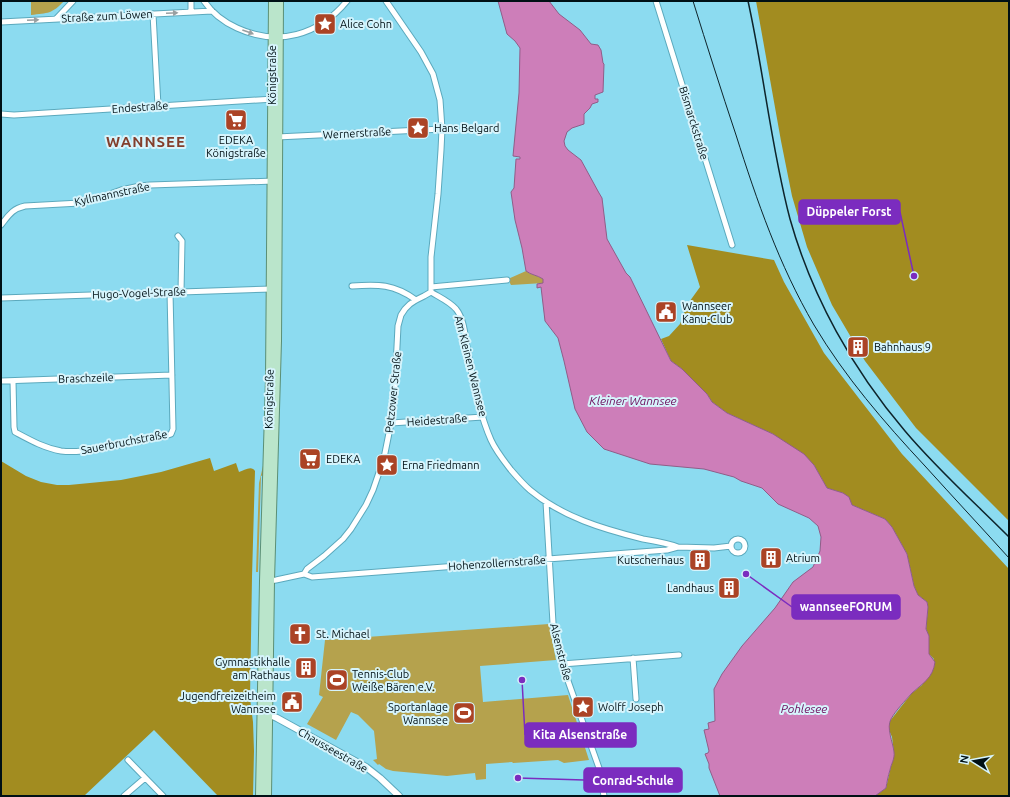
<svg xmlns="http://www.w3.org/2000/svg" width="1010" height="797" font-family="Ubuntu,sans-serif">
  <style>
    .green { fill: #b5a24d }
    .forest { fill: #a28c20 }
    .water { fill: #cd7eb9; stroke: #905d88 }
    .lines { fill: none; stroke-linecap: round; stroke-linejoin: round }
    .minor-casing { stroke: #5ba9bd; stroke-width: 7 }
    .tertiary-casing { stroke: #5ba9bd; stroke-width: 8 }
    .primary-casing { stroke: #5b8f75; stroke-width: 10 }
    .minor { stroke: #fff; stroke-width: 5 }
    .tertiary { stroke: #fff; stroke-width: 6 }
    .primary { stroke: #bae5cb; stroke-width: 8 }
    .tram { stroke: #0e242b; stroke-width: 1 }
    .rail { stroke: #0e242b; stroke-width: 1.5 }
    .oneway { fill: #999fa1 }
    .labels { text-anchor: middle; stroke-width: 4; stroke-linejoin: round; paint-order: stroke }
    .street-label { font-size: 11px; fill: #001015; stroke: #d6f4fc }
    .poi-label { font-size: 11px; fill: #001015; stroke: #d6f4fc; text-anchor: start }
    .water-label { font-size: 12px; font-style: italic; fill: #6d0d5c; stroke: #d6f4fc }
    .district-label { font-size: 15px; font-weight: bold; letter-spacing: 1px; fill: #833e2b; stroke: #d6f4fc }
    .leader { fill: none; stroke: #7b2cbf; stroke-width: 1.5 }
    .callout-dot { fill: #7b2cbf; stroke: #d6f4fc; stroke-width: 1.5 }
    .callout { fill: #7b2cbf; stroke: #7b2cbf; stroke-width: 1.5 }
    .callout-label { font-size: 12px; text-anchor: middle; font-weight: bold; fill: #fff }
  </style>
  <rect width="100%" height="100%" fill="#8cdbf0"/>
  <path class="green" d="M31,1H64C52,14 48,13 31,15Z
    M526,271C531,275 537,275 543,279L544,283L511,285L508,279Z
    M263,466L264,467V475L261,476L258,572H256L259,483Z
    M549,624L556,660L480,666L483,702L568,695L589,760L564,763L558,760L513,763L512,762L486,764V779L476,780L475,773L456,775L447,776L393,771L386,769L379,764L378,765L373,760L377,759L374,731L358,715L351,712L336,740L307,724L323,697L319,695L325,640Z"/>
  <path class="forest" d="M756,1H1009V521L916,428L865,361L832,305L807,247L792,196L781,141Z
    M687,245L774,260L784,282L824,353L861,401L902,454L1009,569V796H875L886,788L894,753L892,737L888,728L890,721L900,708L912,693L922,685L934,659L929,654V636L926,629L928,607L927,602L918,595L914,586L907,554L892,527L885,519L852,505L843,493L827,488L814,465L773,434L727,413L712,402L707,394L682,369L671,361L661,339L669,336L680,324L687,305L700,287Z
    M210,458L214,471L236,463L239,472C244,470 252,465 255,471L252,577L250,698L253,722L254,751L253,796H218L154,730L84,796H1V461L26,476L41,482L57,485H69L121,480L161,472Z"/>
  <path class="water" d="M498,1H549L559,14L580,30L591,44L598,45L601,50L603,63L604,64L603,92L595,95V99H598V102L592,104L590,108L584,114V124L572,128L567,132L564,141L565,146L568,150L581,160L599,193L602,198L607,239L626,273L630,277L671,361L682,369L707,394L712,402L727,413L773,434L804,454L814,465L827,488L843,493L849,497L852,505L885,519L892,527L907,554L914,586L918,595L927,602L928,607L926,629L929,636V654L935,662C933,678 923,683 912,693C905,701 896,710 891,719C886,728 893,742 894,752C895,759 891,764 890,770C888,776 887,782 886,788L875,796H720L709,768V764L705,754L708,753L709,751L704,730L709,729L708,723L715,721L714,689L722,674L742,646L775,608L793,582L813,567L820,551L821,537L818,526L809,518L778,504L762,488L741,481L734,477L704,469L650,464L604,449L587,432L575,409L564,361L558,338L545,321L541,287L537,288V284L543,283V279C537,275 531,275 526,271L522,248L515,220L511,192L514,188L516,159H520V157L513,156L519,93L520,48L515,41L507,34Z"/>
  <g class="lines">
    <g class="minor-casing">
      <path id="minor" d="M191,1V12
        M204,1C212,13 224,22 237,28C278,47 319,35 347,1
        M386,1L421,52L433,74L440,100L442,129L441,150L438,194L431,257V292C439,297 449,301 456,309C465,320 465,339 468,352C473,382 479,413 491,440C496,451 504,461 511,470C517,477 523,484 530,490C562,517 603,529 643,539C655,541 667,543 678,547
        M656,1L732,245
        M153,14L158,106
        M56,19L73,1
        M1,22L212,11
        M1,114L14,115L274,99
        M277,137L442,129
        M1,225C9,215 12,209 25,206L80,203L93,200L121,190L140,186L150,185L274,181
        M178,236L182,241L181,292
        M352,286C378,284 394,284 416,300
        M431,287L507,280
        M1,298L272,289
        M1,381L172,375
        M13,381L14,427L15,432C30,440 44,448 61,451C84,454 118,445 141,440C150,438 162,438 171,434L173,429L170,292
        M391,423L483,417
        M546,502L553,623L562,664L599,768L604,796
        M731 546a7 7 0 1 1 14 0a7 7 0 1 1-14 0Z
        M304,574L307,569L324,556L343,539L351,529L366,505L373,490L384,458L391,423L395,387L398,326L401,315L405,309L410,304L416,300L424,296L431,292
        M269,581L276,580L304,574L312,577L667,550L678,547L714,548L731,546
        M633,658L636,699
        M562,664L679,655
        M128,760L163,796
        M124,796L145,778"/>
    </g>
    <g class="tertiary-casing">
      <path id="tertiary" d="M265,713L268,714L277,718L366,767L380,778L399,796"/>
    </g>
    <g class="primary-casing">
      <path id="primary" d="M260,796L264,581L270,379L273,1
        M267,796L270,581L277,341L279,1"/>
    </g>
    <use href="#minor" class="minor"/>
    <use href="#tertiary" class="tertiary"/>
    <use href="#primary" class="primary"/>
    <path class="tram" d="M693,1C707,46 721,90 736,135C757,201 779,265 814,325C845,377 884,422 925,466C953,497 981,527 1009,558"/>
    <path class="rail" d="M748,1C764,73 771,147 790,219C812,297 853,370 905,431C937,469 974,502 1009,537"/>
  </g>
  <defs><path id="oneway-solid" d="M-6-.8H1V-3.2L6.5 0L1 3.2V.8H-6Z"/></defs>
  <g class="oneway">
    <use href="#oneway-solid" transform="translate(172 13) rotate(-3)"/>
    <use href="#oneway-solid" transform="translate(33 20) rotate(-3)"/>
    <use href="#oneway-solid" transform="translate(248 32) rotate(20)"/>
  </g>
  <defs>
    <g id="sight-square" transform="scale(1.15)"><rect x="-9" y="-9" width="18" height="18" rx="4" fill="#ab4325" stroke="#d6f4fc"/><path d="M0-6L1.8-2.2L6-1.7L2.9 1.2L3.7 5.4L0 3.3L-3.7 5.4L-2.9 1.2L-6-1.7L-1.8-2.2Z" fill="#fff"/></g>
    <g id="supermarket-square" transform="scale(1.15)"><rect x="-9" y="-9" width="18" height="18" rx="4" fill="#ab4325" stroke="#d6f4fc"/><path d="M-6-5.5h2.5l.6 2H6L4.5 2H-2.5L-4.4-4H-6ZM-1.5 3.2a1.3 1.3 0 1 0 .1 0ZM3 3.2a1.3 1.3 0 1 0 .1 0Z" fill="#fff"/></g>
    <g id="civic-square" transform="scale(1.15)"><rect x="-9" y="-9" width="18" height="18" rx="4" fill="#ab4325" stroke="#d6f4fc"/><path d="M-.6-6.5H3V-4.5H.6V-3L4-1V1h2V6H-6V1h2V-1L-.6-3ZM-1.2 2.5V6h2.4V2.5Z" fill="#fff"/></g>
    <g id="building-square" transform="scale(1.15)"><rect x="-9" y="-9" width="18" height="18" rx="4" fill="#ab4325" stroke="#d6f4fc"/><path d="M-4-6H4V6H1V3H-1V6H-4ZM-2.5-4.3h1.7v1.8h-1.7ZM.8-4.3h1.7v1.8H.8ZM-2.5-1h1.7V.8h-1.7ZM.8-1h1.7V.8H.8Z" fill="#fff"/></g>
    <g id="church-square" transform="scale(1.15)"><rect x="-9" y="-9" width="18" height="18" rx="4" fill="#ab4325" stroke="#d6f4fc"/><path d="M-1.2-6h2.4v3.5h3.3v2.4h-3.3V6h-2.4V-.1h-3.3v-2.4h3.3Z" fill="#fff"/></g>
    <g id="stadium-square" transform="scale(1.15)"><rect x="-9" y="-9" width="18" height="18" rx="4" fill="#ab4325" stroke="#d6f4fc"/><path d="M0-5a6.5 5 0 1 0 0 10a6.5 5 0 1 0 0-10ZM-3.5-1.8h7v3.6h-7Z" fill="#fff"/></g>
  </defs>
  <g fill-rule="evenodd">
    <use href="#sight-square" x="325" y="24"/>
    <use href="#supermarket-square" x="236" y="120"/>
    <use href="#sight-square" x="418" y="128"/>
    <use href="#civic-square" x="666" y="312"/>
    <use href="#building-square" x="858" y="347"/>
    <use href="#supermarket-square" x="310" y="459"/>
    <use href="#sight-square" x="387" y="465"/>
    <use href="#building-square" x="771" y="558"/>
    <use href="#building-square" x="700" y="560"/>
    <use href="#building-square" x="729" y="588"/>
    <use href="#church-square" x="300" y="634"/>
    <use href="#building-square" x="306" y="668"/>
    <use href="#stadium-square" x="337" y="680"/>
    <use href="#civic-square" x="292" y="702"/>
    <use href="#sight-square" x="583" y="707"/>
    <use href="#stadium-square" x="464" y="713"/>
  </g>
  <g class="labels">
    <g class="street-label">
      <text transform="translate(107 16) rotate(-3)" y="4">Straße zum Löwen</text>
      <text transform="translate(272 75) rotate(-90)" y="4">Königstraße</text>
      <text transform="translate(140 107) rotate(-4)" y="4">Endestraße</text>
      <text transform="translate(694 123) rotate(73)" y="4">Bismarckstraße</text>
      <text transform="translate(357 133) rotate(-3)" y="4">Wernerstraße</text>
      <text transform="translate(112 194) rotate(-12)" y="4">Kyllmannstraße</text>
      <text transform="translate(139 293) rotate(-2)" y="4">Hugo-Vogel-Straße</text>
      <text transform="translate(471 366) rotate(76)" y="4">Am Kleinen Wannsee</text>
      <text transform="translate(86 378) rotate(-2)" y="4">Braschzeile</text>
      <text transform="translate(393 392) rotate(-84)" y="4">Petzower Straße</text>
      <text transform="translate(269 399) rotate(-89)" y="4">Königstraße</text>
      <text transform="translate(437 420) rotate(-4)" y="4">Heidestraße</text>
      <text transform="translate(124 442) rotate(-11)" y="4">Sauerbruchstraße</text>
      <text transform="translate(497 563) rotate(-4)" y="4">Hohenzollernstraße</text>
      <text transform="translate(561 652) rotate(76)" y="4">Alsenstraße</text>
      <text transform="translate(333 750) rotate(30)" y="4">Chausseestraße</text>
    </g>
    <g class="poi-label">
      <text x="340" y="28">Alice Cohn</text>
      <text x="434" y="132">Hans Belgard</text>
      <text x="236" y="144" text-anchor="middle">EDEKA<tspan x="236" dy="13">Königstraße</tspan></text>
      <text x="682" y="310">Wannseer<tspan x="682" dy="13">Kanu-Club</tspan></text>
      <text x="874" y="351">Bahnhaus 9</text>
      <text x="326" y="463">EDEKA</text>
      <text x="402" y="469">Erna Friedmann</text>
      <text x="786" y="562">Atrium</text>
      <text x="684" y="564" text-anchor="end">Kutscherhaus</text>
      <text x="714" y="592" text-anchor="end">Landhaus</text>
      <text x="316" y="638">St. Michael</text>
      <text x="290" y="666" text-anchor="end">Gymnastikhalle<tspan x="290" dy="13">am Rathaus</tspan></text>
      <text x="352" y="678">Tennis-Club<tspan x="352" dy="13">Weiße Bären e.V.</tspan></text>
      <text x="276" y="700" text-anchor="end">Jugendfreizeitheim<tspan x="276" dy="13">Wannsee</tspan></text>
      <text x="448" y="711" text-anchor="end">Sportanlage<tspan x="448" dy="13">Wannsee</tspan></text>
      <text x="598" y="711">Wolff Joseph</text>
    </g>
    <g class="water-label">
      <text x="633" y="405">Kleiner Wannsee</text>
      <text x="804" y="713">Pohlesee</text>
    </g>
    <g class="district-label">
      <text x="146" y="147">WANNSEE</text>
    </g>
  </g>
  <path class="leader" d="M914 276L900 212M746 574L792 607M522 680L525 735M518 778L584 780"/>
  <g class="callout-dot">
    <circle cx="914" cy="276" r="4"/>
    <circle cx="746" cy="574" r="4"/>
    <circle cx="522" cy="680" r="4"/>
    <circle cx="518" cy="778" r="4"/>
  </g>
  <g class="callout">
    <rect x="799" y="200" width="101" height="24" rx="4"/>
    <rect x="792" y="595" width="108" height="24" rx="4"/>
    <rect x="525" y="723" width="111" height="24" rx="4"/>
    <rect x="584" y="768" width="98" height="24" rx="4"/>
  </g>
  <g class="callout-label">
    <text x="849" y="216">Düppeler Forst</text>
    <text x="846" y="611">wannseeFORUM</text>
    <text x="580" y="739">Kita Alsenstraße</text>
    <text x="633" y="785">Conrad-Schule</text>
  </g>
  <rect width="1010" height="797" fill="none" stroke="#001015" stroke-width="4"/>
  <g transform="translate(974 761) rotate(281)" stroke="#d6f4fc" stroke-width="3" paint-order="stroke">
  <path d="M0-3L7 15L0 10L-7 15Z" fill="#001015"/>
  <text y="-6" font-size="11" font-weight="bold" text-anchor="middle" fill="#001015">N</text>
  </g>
</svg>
